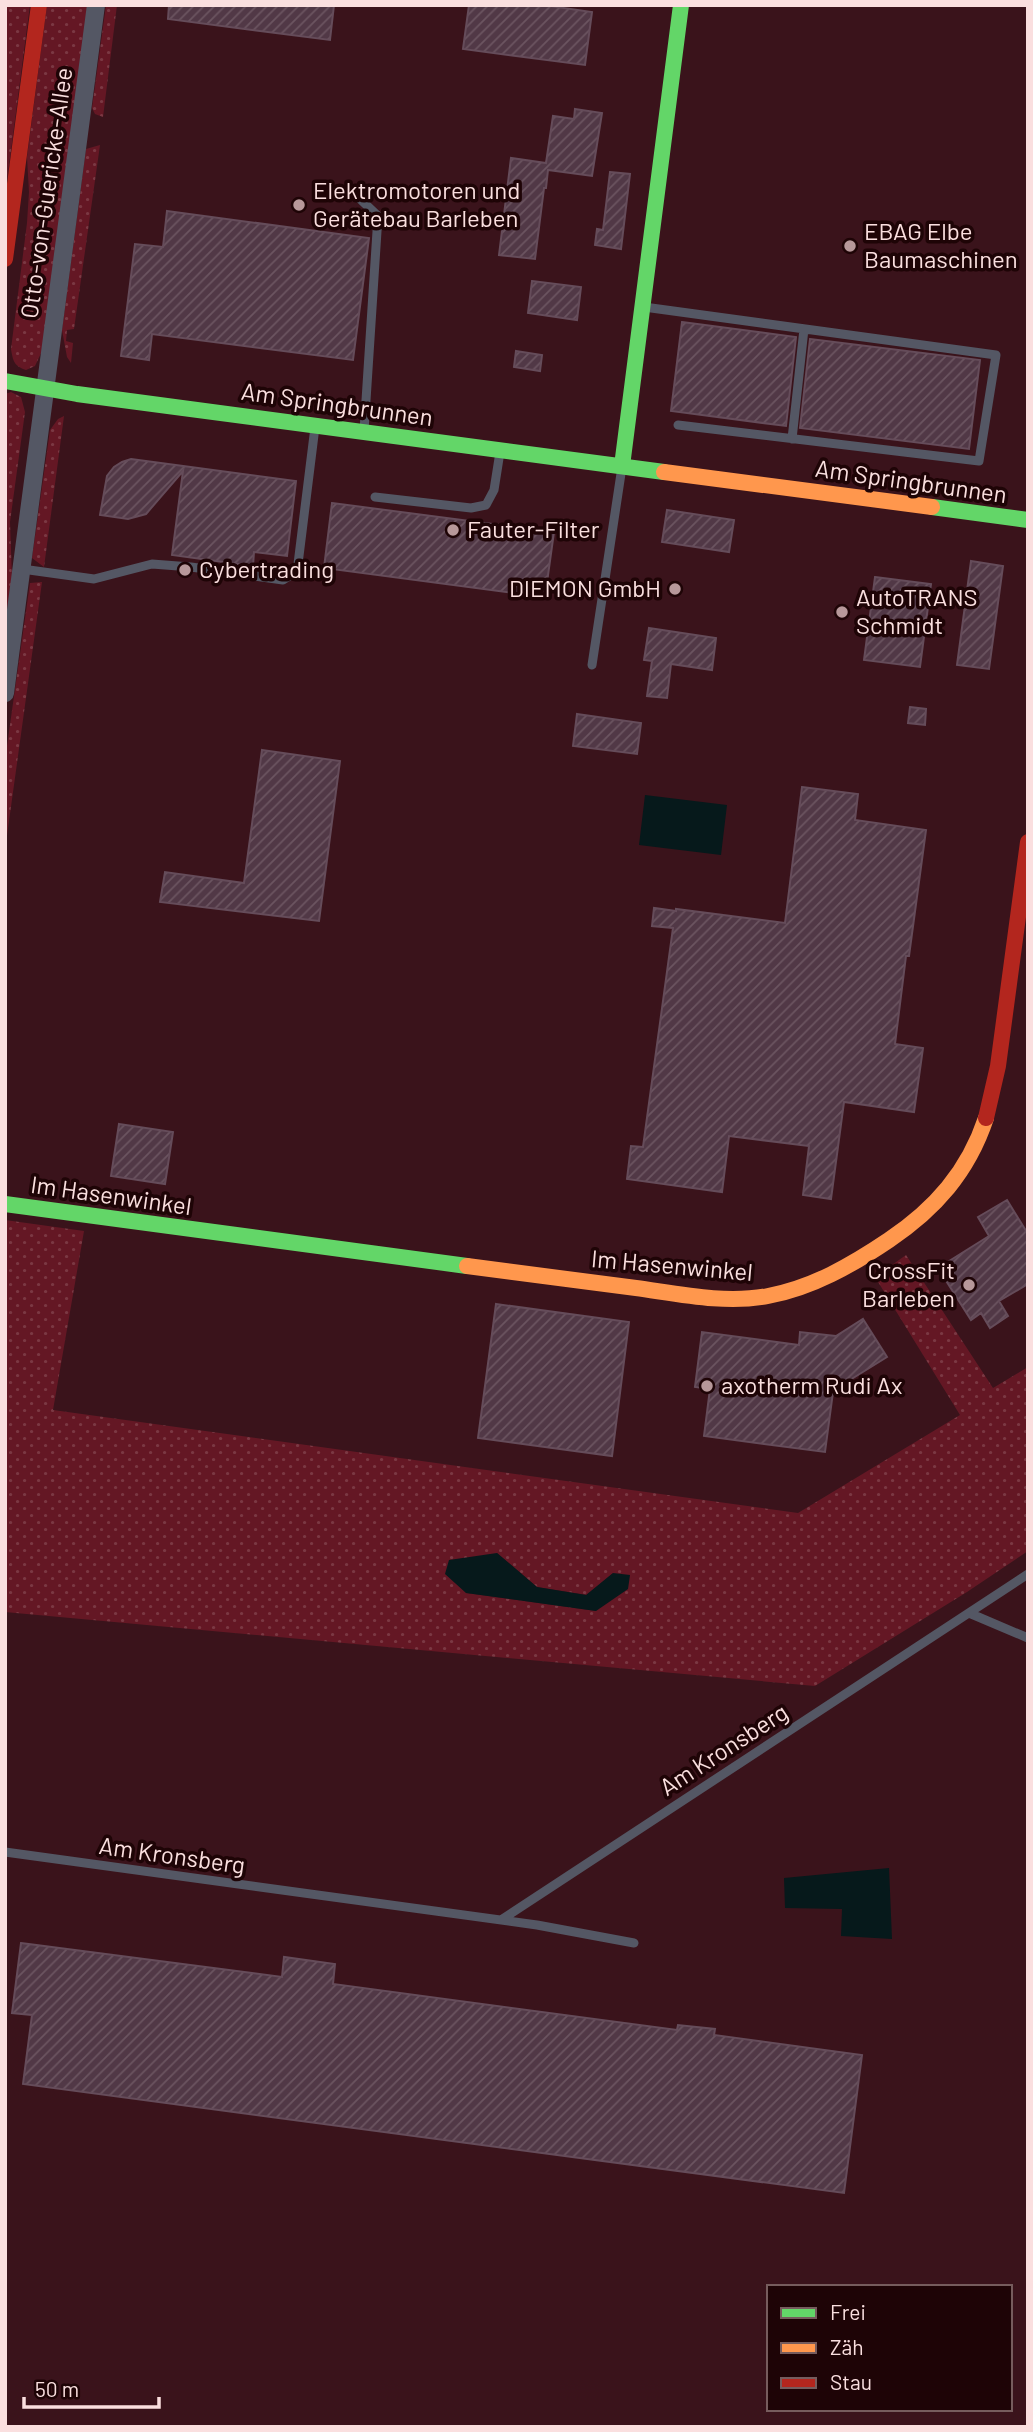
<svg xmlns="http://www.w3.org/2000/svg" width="1033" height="2432" font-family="Barlow,sans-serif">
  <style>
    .grass { fill: url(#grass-dots); fill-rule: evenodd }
    .water { fill: #06191b }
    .building { fill: url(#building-hatch); stroke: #654c5a; stroke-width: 2 }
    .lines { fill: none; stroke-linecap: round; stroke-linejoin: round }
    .lane { stroke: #545764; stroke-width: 9 }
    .street { stroke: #545764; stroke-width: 18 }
    .fast { stroke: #63d668; stroke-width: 16 }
    .slow { stroke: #ff974d; stroke-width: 16 }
    .jam { stroke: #b3261e; stroke-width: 16 }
    .poi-dot { fill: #b7989a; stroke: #1e0406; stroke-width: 2.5 }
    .labels { text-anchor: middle; stroke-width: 7; stroke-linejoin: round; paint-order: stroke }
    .poi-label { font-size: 24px; fill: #fadfdf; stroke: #1e0406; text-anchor: start }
    .street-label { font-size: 24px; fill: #fadfdf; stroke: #1e0406 }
  </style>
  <defs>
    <pattern id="grass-dots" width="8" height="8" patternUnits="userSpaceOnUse" patternTransform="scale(1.75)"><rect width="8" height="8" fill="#641724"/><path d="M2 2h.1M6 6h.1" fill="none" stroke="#7b3843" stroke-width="1.8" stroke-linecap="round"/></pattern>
    <pattern id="building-hatch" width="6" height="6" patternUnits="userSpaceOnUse" patternTransform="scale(1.75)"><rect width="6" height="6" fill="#513846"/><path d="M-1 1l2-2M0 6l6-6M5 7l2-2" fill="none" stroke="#6b5460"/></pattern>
  </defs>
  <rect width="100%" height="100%" fill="#3a131b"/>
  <path class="grass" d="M5,5H30L5,196Z
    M47,5H88L42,351L35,366L26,370C14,366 13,361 11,349L27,223L29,192L27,157Z
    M106,5H117L103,117L95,114L92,108Z
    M100,145L74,329L67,330L66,341L73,343L71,363L67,357L62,330L86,149Z
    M11,392L21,397L25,412L10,522L12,578L5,625V394Z
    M64,416L44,567L32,558L50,430L58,419Z
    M42,582L5,850V760L30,583Z
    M5,1220L84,1231L53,1410L798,1513L960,1415L875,1277L906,1255L993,1388L1028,1367V1551L967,1592L815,1686L5,1612ZM497,1553L537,1587L587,1595L613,1573L596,1611L466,1593Z"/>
  <path class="water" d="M645,795L727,805L721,855L639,845Z
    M497,1553L537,1587L586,1595L613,1573L630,1575L628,1589L596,1611L466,1593L445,1574L449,1560Z
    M889,1868L892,1939L841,1936L842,1909L785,1908L784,1878Z"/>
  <path class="building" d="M169,5H334L330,40L168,19Z
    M469,5H543L592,12L585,65L463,49Z
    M575,109L602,113L592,176L548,170L546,188H544L535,259L499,255L511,158L546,163L553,116L574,119Z
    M610,172L630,174L621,249L595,245L597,229L603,230Z
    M167,211L369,238L353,360L152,334L149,360L121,356L135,244L163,247Z
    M532,281L581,287L577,320L528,313Z
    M682,322L796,337L786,426L671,411Z
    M810,339L980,360L969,449L800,428Z
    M516,351L542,355L540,371L514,367Z
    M131,459L296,481L287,556L254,552L253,566L172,555L183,471L146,514L128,519L100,515L107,476L114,467L122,462Z
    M332,503L554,532L545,597L324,568Z
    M667,510L734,520L729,552L662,542Z
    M971,561L1003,566L989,669L957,665Z
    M875,577L931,584L920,667L864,660Z
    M649,628L716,638L712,670L671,664L667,698L647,696L652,661L644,660Z
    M910,707L926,709L925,725L908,723Z
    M577,714L641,723L637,754L573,746Z
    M262,750L340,761L319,921L160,902L165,872L244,883Z
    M802,787L858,794L855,820L926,830L909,956H906L895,1044L923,1048L914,1112L844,1102L831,1199L803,1195L809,1146L729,1136L722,1192L627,1179L631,1146L643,1147L673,928L652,926L654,908L676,911V909L785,923Z
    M119,1124L173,1132L165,1184L111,1176Z
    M1007,1200L1028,1234V1284L999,1301L1008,1316L990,1328L981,1313L971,1320L938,1268L989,1236L978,1217Z
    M496,1304L629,1322L612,1456L478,1438Z
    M863,1319L887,1357L837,1388L836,1393L833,1392L825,1452L704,1436L710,1389L695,1387L702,1332L799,1345L800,1332L836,1336Z
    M21,1943L282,1977L284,1957L335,1964L333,1984L677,2030L678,2025L715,2029L714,2035L862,2055L844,2193L23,2084L32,2015L12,2013Z"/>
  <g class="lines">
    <path class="lane" d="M358,197L378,216L364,431
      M644,307L996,355L979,461L678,425
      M792,439L804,329
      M375,497L471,508L486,505L494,490L500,452
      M22,569L94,579L152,564L191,567L283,580L294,573L298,564L315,427
      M592,665L622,467
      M969,1613L1028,1638
      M5,1852L537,1925L634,1943
      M501,1920L1028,1574"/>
    <path class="street" d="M5,693L96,5"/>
    <path class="fast" d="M5,381L77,394L664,472
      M622,466L681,5
      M932,507L1028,520
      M5,1204L467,1266"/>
    <path class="slow" d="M664,472L932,507
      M467,1266C523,1273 579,1281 636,1288C679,1294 725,1304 768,1296C812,1288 852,1265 889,1240C935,1209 968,1172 986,1118"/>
    <path class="jam" d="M5,259L39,5
      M986,1118L998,1066L1028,842"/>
  </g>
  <g class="poi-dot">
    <circle cx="299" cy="205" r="7"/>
    <circle cx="850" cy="246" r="7"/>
    <circle cx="453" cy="530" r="7"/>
    <circle cx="185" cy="570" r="7"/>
    <circle cx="675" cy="589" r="7"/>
    <circle cx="842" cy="612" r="7"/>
    <circle cx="969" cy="1285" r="7"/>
    <circle cx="707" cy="1386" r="7"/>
  </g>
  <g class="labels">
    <g class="poi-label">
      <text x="313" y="199">Elektromotoren und<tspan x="313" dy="28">Gerätebau Barleben</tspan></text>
      <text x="864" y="240">EBAG Elbe<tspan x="864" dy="28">Baumaschinen</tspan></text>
      <text x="467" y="538">Fauter-Filter</text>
      <text x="199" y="578">Cybertrading</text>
      <text x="661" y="597" text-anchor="end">DIEMON GmbH</text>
      <text x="856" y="606">AutoTRANS<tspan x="856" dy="28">Schmidt</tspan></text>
      <text x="955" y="1279" text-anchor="end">CrossFit<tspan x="955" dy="28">Barleben</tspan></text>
      <text x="721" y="1394">axotherm Rudi Ax</text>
    </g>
    <g class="street-label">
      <text transform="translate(47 193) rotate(-82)" y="8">Otto-von-Guericke-Allee</text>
      <text transform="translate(337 405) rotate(8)" y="8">Am Springbrunnen</text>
      <text transform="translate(911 482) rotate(8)" y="8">Am Springbrunnen</text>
      <text transform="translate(111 1196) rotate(8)" y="8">Im Hasenwinkel</text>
      <text transform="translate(672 1266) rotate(5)" y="8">Im Hasenwinkel</text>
      <text transform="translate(724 1750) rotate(-33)" y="8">Am Kronsberg</text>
      <text transform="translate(172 1856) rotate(8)" y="8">Am Kronsberg</text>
    </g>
  </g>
  <rect width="1033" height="2432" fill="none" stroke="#fadfdf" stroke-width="14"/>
  <rect x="767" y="2285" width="245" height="126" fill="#1e0406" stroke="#765c5d" stroke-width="2"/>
  <rect x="781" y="2308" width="35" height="10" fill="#63d668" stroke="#765c5d" stroke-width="2"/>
  <text x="830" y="2320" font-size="21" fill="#fadfdf">Frei</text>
  <rect x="781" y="2343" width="35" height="10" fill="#ff974d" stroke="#765c5d" stroke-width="2"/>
  <text x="830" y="2355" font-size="21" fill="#fadfdf">Zäh</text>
  <rect x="781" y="2378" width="35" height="10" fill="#b3261e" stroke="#765c5d" stroke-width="2"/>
  <text x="830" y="2390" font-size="21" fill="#fadfdf">Stau</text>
  <path d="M24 2397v10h135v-10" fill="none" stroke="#fadfdf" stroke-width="3.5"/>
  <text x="35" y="2397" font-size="21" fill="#fadfdf" stroke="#1e0406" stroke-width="5" paint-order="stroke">50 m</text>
</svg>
